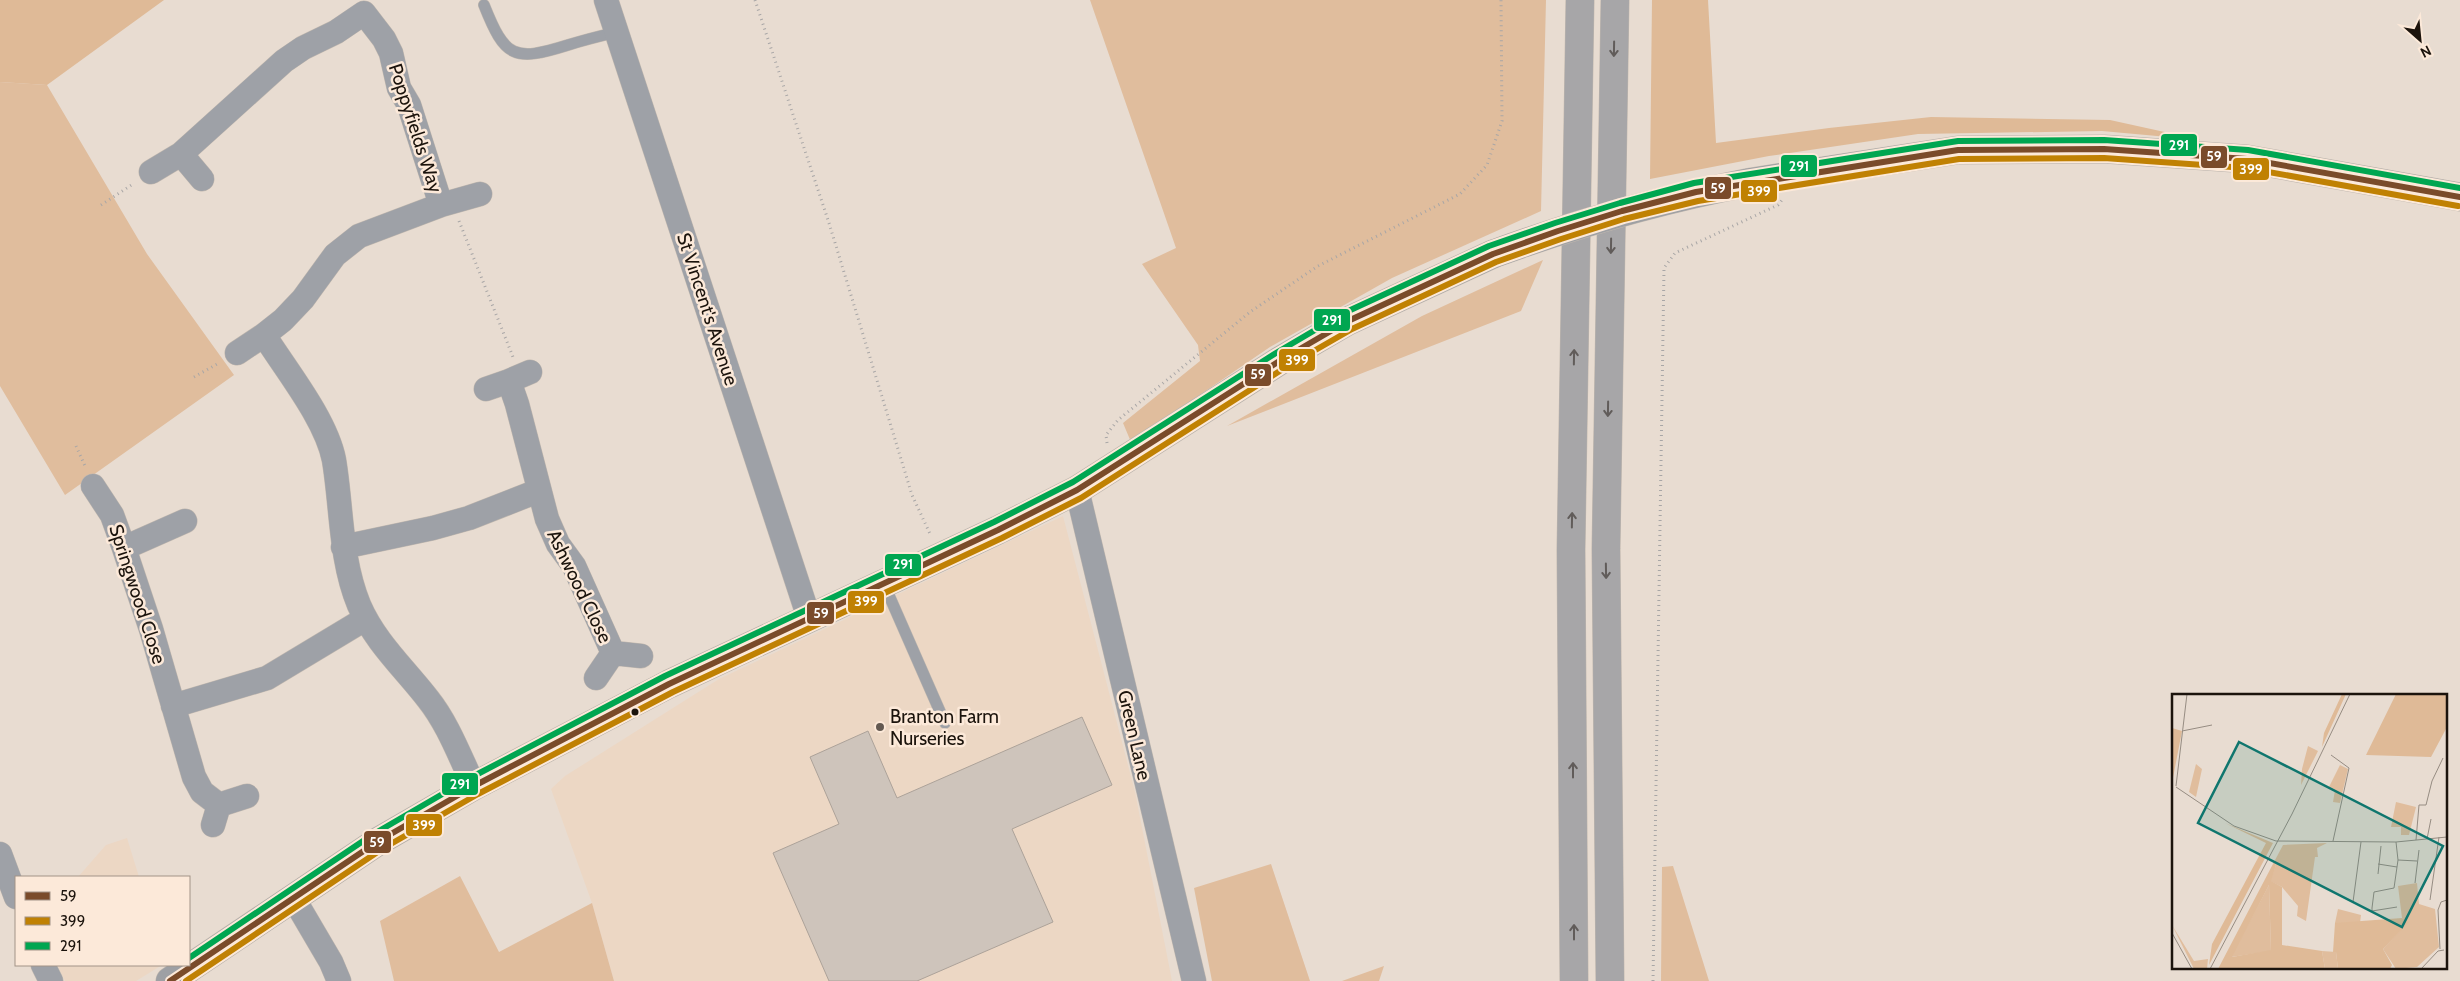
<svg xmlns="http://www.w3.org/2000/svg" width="2460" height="981" font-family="Cabin,sans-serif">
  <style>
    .built { fill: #ecd7c4 }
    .green { fill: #e0bd9d }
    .forest { fill: #dfba97 }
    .building { fill: #cec4bb; stroke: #aca299 }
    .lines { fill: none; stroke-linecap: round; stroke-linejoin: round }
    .service-casing { stroke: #c1b8af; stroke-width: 12 }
    .minor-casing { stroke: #c1b8af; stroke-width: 25 }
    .secondary-casing { stroke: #c1b8af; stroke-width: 29 }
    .motorway-casing { stroke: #c1b8af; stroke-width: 29 }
    .path { stroke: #a8a6a6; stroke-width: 3; stroke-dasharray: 1 4; stroke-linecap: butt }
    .service { stroke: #9ea1a7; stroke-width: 11 }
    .minor { stroke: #9ea1a7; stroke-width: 24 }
    .secondary { stroke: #9ea0a4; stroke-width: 28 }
    .motorway { stroke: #a7a6a8; stroke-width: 28 }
    .secondary-bridge-casing { stroke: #c1b8af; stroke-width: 29; stroke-linecap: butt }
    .secondary-bridge { stroke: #9ea0a4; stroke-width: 28 }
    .bus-1-casing { stroke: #fce9d9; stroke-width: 10 }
    .bus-2-casing { stroke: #fce9d9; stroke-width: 10 }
    .bus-3-casing { stroke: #fce9d9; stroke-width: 10 }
    .bus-1 { stroke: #7a4b2a; stroke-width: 6 }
    .bus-2 { stroke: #c08103; stroke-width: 6 }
    .bus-3 { stroke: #00a651; stroke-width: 6 }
    .oneway { stroke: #615c5a }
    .bus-dot { fill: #1b130c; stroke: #fce9d9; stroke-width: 2 }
    .poi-dot { fill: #635951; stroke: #fce9d9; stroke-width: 2 }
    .labels { text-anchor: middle; stroke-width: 5; stroke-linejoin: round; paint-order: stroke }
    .street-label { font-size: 19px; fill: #1b130c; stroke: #fce9d9 }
    .poi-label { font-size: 19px; fill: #1b130c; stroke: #fce9d9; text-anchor: start }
    .inset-road { fill: none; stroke: #968c82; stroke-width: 1 }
    .view { fill: #0f766e; fill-opacity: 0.15; stroke: #0f766e; stroke-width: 2.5 }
    .inset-edge { fill: none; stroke: #1b130c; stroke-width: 2.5 }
    .line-badge { stroke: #fce9d9; stroke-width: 2 }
    .badge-label { font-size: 14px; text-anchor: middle; font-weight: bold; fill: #fff }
  </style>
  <rect width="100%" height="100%" fill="#e8dcd1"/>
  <path class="built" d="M1063,516L1135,792L1172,981H614L592,903L551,789L565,776L719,679Z
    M127,838L139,877H78L106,845Z
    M57,965H162L136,981H65Z"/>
  <path class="green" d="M1090,0H1546L1541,211L1392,278L1270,347L1131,442L1123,423L1200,361L1198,345L1142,264L1176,248Z
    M0,82L47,85L147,254L234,375L65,495L0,386Z
    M1543,260L1521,311L1227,426L1422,316Z
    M1271,864L1310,981H1212L1194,888Z
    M1673,866L1709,981H1661L1662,867Z
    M460,876L499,952L592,903L614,981H394L380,921Z
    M1384,966L1379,981H1342Z"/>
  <path class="forest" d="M0,0H164L47,85L0,82Z
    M1652,0H1708L1716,143L1829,128L1931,117L2110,120L2201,140L2102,131L1918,134L1769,156L1650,179Z"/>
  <path class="building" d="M1082,717L1112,785L1012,829L1053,922L917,981H829L773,853L839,824L810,757L868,731L897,798Z"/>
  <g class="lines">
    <g class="service-casing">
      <path id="service" d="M484,5C505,58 514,62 568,45C584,40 600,36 617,32
        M884,584L945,723"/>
    </g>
    <g class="minor-casing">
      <path id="minor" d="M606,0L809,618
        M181,154L202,179
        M151,172L181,154L284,61L303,48L336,32L364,13L384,39L391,53L399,88L409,105L441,205L359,236L335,255L303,299L283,320L264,335C286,370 326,419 334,460C342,508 340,559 359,605C375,642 404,668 428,699C448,724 460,757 474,786
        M441,205L480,194
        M237,353L264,335
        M509,381L530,372
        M486,389L509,381L517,404L547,519L558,544L574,566L613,653L596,678
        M93,486L112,515L124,548L151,629L194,777L202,792L219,805L213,825
        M1077,490L1194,981
        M343,547L433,528L469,518L538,491
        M124,548L185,521
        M613,653L641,656
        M173,706L267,678L365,619
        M219,805L247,796
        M0,854L16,897
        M294,899L331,962L339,981
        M43,965L51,981"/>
    </g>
    <g class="secondary-casing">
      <path id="secondary" d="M1751,182L1958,150L2104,149L2247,159L2460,197
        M170,981L377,842L474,786L669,684L998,530L1077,490L1281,360L1348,321L1493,254"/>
    </g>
    <g class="motorway-casing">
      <path id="motorway" d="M1574,981L1571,550L1580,0
        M1610,981L1606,549L1615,0"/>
    </g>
    <path class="path" d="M755,0L829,223L912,495L931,536
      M101,205L133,184
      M459,221L513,357
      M194,377L219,363
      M1107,443L1106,435L1118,420L1250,312L1318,266L1460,194L1487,165L1502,121L1501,0
      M76,446L85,466
      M1653,981L1664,268L1675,253L1778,205L1782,200"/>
    <use href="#service" class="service"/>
    <use href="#minor" class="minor"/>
    <use href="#secondary" class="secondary"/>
    <use href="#motorway" class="motorway"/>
    <g class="secondary-bridge-casing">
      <path id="secondary-bridge" d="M1493,254C1578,223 1663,199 1751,182"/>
    </g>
    <use href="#secondary-bridge" class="secondary-bridge"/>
    <g class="bus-1-casing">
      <path id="bus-1" d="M170,981L377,842L474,786L669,684L998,530L1077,490L1281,360L1348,321L1493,254L1558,231L1622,211L1696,192L1958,150L2104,149L2247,159L2460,197"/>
    </g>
    <g class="bus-2-casing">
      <path id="bus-2" d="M186,981L382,849L478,794L673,692L1002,538L1081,498L1286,367L1352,329L1496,262L1561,239L1624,219L1698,201L1959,159L2104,158L2246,168L2458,206"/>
    </g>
    <g class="bus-3-casing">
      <path id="bus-3" d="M189,958L372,835L470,778L665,676L994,522L1073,482L1276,353L1344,313L1489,246L1555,223L1620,203L1694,183L1958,141L2104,140L2248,150L2460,188"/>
    </g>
    <use href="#bus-1" class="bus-1"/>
    <use href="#bus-2" class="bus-2"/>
    <use href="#bus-3" class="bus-3"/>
  </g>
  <defs><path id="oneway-shaft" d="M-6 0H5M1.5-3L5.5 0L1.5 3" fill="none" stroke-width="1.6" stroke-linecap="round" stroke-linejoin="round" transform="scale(1.25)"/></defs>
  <g class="oneway">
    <use href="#oneway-shaft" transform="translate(1614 49) rotate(91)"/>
    <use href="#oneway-shaft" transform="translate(1611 246) rotate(91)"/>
    <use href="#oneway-shaft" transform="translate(1574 357) rotate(-89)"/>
    <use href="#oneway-shaft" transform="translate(1608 409) rotate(91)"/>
    <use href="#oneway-shaft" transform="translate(1572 520) rotate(-89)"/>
    <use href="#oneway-shaft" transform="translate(1606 571) rotate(89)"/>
    <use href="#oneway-shaft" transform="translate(1573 770) rotate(-90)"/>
    <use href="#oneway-shaft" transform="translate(1574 932) rotate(-90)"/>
  </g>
  <circle class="bus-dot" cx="635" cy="712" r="4.5"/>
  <circle class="poi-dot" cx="880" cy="727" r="5"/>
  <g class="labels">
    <g class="street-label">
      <text transform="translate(416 128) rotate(72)" y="7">Poppyfields Way</text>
      <text transform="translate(708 309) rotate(72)" y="7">St Vincent's Avenue</text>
      <text transform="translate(580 586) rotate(64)" y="7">Ashwood Close</text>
      <text transform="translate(138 594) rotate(72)" y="7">Springwood Close</text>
      <text transform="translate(1135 735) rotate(77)" y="7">Green Lane</text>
    </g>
    <g class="poi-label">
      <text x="890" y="723">Branton Farm<tspan x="890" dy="22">Nurseries</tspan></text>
    </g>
  </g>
  <g transform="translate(2172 694)">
    <rect width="275" height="275" fill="#e8dcd1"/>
    <path d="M136,52L146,57L129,91L130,75ZM24,70L30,75L24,103L17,98ZM168,71L176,75L168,109L161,108L163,96L156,95ZM224,108L244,113L237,141H229V133H219ZM155,149L145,154L146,163H143L134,227L125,222L126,212L110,193L98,187L104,171L102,168L111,151ZM245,189L247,210L263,215L267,253L245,273L224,275L211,255L236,228L230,224L226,192ZM97,191L99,257L59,263ZM166,215L189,221L188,229H163ZM0,231L22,267L36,265L35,275H22ZM150,257L164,258L166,275H153Z" fill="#e0bd9d"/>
    <path d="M170,0H174L150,53L152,39ZM224,0H275V33L259,63L194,61ZM0,34L10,37L0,89ZM53,129L101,149L37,271L40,250L94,149ZM102,168L104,171L99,187L110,193V251L150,257L153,275H46ZM97,191L99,256L60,263ZM230,224L237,228L211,255L220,271L218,275H166L164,258H161L163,229Z" fill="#dfba97" fill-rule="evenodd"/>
    <path class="inset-road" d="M10,37L40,31M159,61L177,74L161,147M4,92L15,0M4,93L62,132L104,147L224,148L275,143M255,145L259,125M244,146L247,111H254L260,87L271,64M224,148L226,166L222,194L202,198L200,214V217L225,213M226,166L245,167M206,170L225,173M206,180L209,152M243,189L247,156M258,206L267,143M181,208L189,148M0,239L20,275M268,255L266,216L269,208L275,206M38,275L120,120L178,0M249,275L266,257L272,256"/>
    <path class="view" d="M67,48L271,152L230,233L26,129Z"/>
    <rect width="275" height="275" class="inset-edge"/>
  </g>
  <g class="line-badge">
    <rect x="2160" y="133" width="38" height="24" rx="5" fill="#00a651"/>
    <rect x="2200" y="145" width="28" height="24" rx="5" fill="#7a4b2a"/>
    <rect x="1780" y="154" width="38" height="24" rx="5" fill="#00a651"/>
    <rect x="2232" y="157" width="38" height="24" rx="5" fill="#c08103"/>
    <rect x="1704" y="176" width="28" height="24" rx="5" fill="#7a4b2a"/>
    <rect x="1740" y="179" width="38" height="24" rx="5" fill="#c08103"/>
    <rect x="1313" y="308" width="38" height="24" rx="5" fill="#00a651"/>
    <rect x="1278" y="348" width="38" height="24" rx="5" fill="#c08103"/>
    <rect x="1244" y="363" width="28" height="24" rx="5" fill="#7a4b2a"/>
    <rect x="884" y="553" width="38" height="24" rx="5" fill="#00a651"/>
    <rect x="847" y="590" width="38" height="24" rx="5" fill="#c08103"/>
    <rect x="806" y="601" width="29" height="24" rx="5" fill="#7a4b2a"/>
    <rect x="441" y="772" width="38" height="24" rx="5" fill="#00a651"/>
    <rect x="405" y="813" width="38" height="24" rx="5" fill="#c08103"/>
    <rect x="363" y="830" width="29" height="24" rx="5" fill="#7a4b2a"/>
  </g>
  <g class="badge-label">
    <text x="2179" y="150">291</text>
    <text x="2214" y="161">59</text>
    <text x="1799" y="171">291</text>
    <text x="2251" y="174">399</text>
    <text x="1718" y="193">59</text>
    <text x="1759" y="196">399</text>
    <text x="1332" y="325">291</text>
    <text x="1297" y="365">399</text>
    <text x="1258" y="379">59</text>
    <text x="903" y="569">291</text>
    <text x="866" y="606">399</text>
    <text x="821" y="618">59</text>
    <text x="460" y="789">291</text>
    <text x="424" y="830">399</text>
    <text x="377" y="847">59</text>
  </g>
  <rect x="15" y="876" width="175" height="90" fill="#fce9d9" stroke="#a29387"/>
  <rect x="25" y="892" width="25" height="8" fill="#7a4b2a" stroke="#a29387"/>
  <text x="60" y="901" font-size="15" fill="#1b130c">59</text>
  <rect x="25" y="917" width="25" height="8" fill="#c08103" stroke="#a29387"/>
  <text x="60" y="926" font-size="15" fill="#1b130c">399</text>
  <rect x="25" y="942" width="25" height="8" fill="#00a651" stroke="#a29387"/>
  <text x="60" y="951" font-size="15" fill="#1b130c">291</text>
  <g transform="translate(2420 40) rotate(153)" stroke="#fce9d9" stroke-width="4" paint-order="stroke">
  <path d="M0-4L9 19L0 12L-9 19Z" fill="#1b130c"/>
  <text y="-8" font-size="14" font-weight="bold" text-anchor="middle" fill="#1b130c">N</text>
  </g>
</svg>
